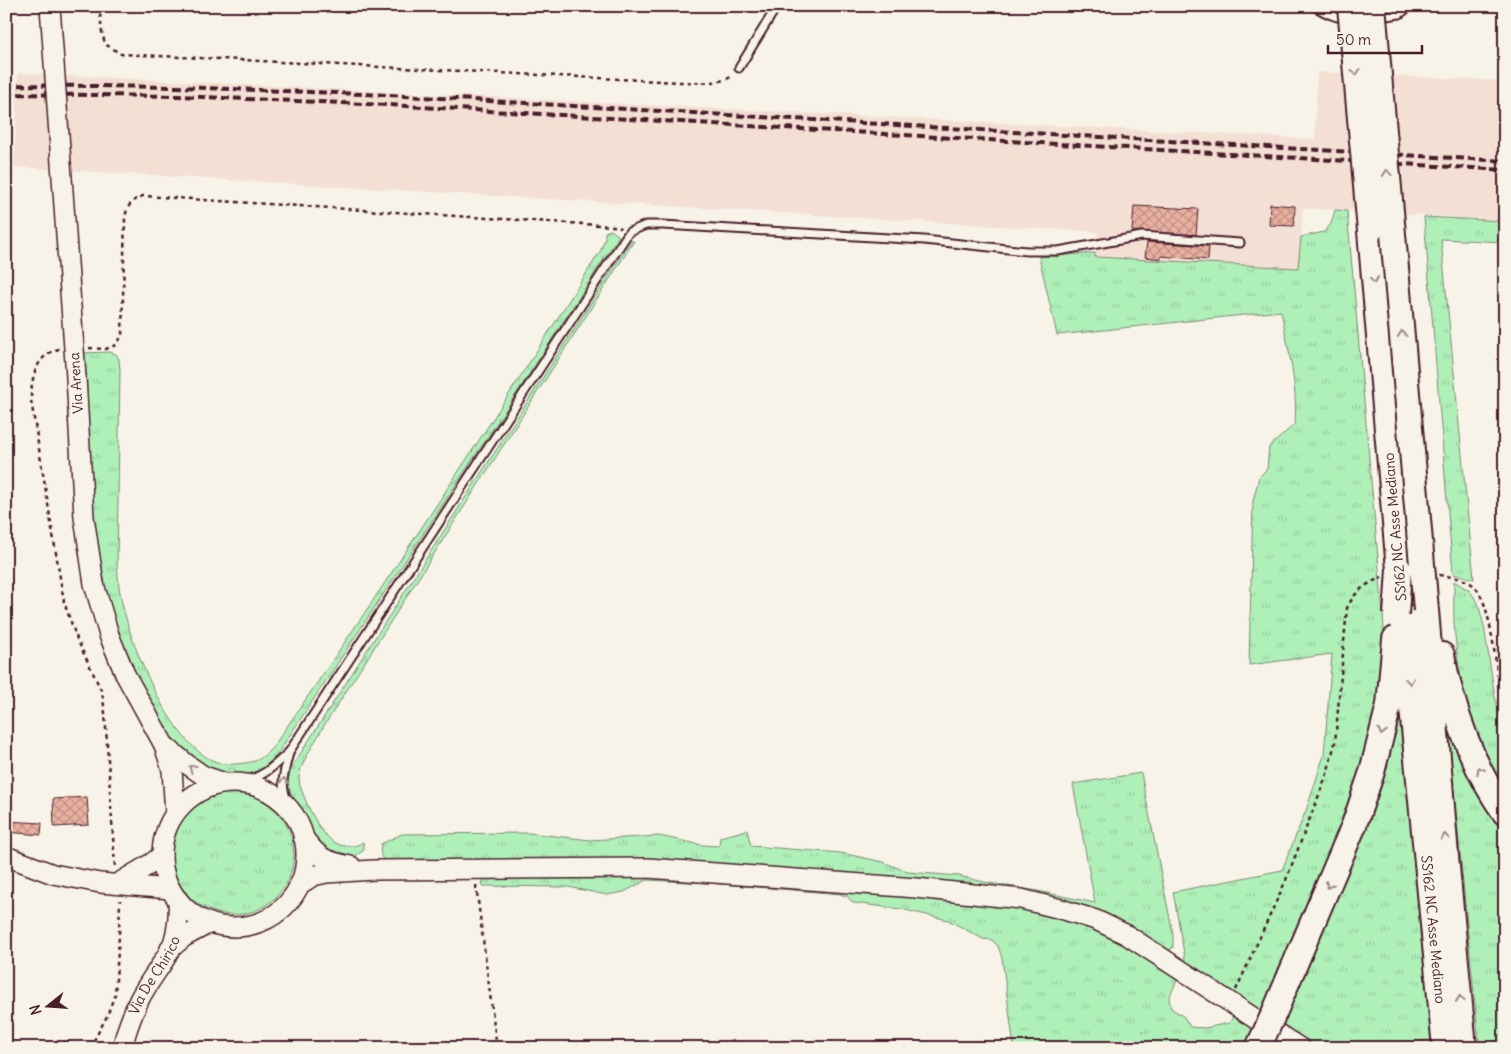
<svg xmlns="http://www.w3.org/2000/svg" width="1511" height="1054" font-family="Delius,sans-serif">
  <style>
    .built { fill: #f3dfd3 }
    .grass { fill: url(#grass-tufts); stroke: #7c8872 }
    .building { fill: url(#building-cross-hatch); stroke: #4a1f2b }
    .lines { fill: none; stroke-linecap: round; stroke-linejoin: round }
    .lane-casing { stroke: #4a1f2b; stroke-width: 11 }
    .secondary-casing { stroke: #4a1f2b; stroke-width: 22 }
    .highway-casing { stroke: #4a1f2b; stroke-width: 28 }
    .path { stroke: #4a1f2b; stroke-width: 2.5; stroke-dasharray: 4 4; stroke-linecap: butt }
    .lane { stroke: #f7f3e8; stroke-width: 7 }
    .secondary { stroke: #f7f3e8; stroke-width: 19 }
    .highway { stroke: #f7f3e8; stroke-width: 24 }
    .rail { stroke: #4a1f2b; stroke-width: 4; stroke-dasharray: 8 4; stroke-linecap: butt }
    .secondary-bridge-casing { stroke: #4a1f2b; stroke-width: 22; stroke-linecap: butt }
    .highway-bridge-casing { stroke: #4a1f2b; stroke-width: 28; stroke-linecap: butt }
    .secondary-bridge { stroke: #f7f3e8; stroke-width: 19 }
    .highway-bridge { stroke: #f7f3e8; stroke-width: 24 }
    .oneway { stroke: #a0898a }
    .labels { text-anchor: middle; stroke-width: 5; stroke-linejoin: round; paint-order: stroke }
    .street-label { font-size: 14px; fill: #4a1f2b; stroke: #f7f3e8 }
  </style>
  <defs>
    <pattern id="grass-tufts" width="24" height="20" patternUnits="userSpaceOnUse" patternTransform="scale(1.25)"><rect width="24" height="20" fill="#aff0b9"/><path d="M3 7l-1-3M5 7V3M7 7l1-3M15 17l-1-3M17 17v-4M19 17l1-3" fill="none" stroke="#98cd9f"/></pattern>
    <pattern id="building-cross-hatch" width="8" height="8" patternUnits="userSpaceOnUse" patternTransform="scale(1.25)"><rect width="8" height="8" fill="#e9b1a1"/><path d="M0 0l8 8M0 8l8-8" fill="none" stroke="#bf8f83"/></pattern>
  </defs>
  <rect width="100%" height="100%" fill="#f7f3e8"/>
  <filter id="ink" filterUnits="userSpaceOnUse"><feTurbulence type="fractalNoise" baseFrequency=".02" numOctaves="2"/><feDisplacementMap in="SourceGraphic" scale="10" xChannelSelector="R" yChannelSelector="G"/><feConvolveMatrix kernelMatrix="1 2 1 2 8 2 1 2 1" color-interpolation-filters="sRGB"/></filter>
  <g filter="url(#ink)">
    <path class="built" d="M1317,72L1505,81V220L1303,208L1299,268L1095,257L1097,232L14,167L18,73L1315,139Z"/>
    <path class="grass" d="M1335,210L1347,211L1383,614L1385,645L1384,681L1358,795L1262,1014L1186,964L1173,892L1282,870L1307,808L1324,755L1332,654L1249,665L1253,501L1259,477L1267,469L1269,447L1295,424C1298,386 1288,348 1281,311L1057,335L1039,257L1095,253V257L1298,268L1301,237L1324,232L1331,224Z
      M1424,217L1505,221V242L1441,239L1474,579L1453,574Z
      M611,230L619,236L532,370L276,756L263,768L252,773L240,774L222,773L210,769L179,748L163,725L129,660L108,601L96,532L93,506L84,353L109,352L116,354L119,359L120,370L117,562C118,573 118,583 120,593C128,640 165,731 206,757C211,760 219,763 224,764C230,765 249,763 255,761C261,759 268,752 273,747C386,584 495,418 601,250L605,238V232Z
      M631,241H634L322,729C316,741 299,765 299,778C299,787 304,795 307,804C316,822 328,849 352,846C356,846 360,844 363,842L364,850L357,855L349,859L331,855L310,833L305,819L292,796L288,786V778L293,765Z
      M1454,581L1470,591L1478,603L1484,626L1495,697L1505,734V797C1475,751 1460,689 1455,636C1453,618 1454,599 1454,581Z
      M1398,685L1430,991L1431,1040L1406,1042V1048H1325L1310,1043L1280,1027Z
      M1447,722L1452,723L1505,822V1042L1479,1044Z
      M1141,773L1173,934V948L1166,951L1020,893L385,862C380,857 380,851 381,844L402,834L529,833L590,840L659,836L702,845L719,846L720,837L747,830L751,846L841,853L883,862L908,872L959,876L984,882L1038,891L1095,903L1073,784Z
      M172 854a61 61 0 1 1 122 0a61 61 0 1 1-122 0Z
      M484,875H679L1024,907L1101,929L1179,976L1169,998L1171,1008L1184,1017L1190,1027L1205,1028L1229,1023L1234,1016L1258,1032L1251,1048H1014L1002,958L998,946L992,940L983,939L948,920L901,909L853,903L848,897L840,894L708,883L647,880L624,892L607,895L568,887L482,886Z"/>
    <path class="building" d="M1270,204L1295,206L1294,226L1269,225Z
      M1134,206L1198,209L1196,235L1132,231Z
      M1147,242L1209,246L1208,260L1161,256V259L1145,257Z
      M87,797L89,825L54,827L53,799Z
      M6,821L42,823L41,835L6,832Z"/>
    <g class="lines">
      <g class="lane-casing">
        <path id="lane" d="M1314,6C1325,13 1335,18 1348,19
          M1379,17L1400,14L1410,6
          M739,68L777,6
          M289,753C282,779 280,784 290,810
          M239,783C263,777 271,769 289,752L629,232L646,225H663L924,240L1027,251H1058L1142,236L1240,243"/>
      </g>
      <g class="secondary-casing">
        <g id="secondary">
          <path d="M76,377L84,517L94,584L109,635L125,674L164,745L172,770L175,813"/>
          <path d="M164,745L188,765L204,776L225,783"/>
          <circle cx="234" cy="855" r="72"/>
          <path d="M303,837C319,859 325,861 351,866"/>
          <path d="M6,856L53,874L100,883L170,889"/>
          <path d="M117,884L152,863L162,855"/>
          <path d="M299,885L313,876L326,873L374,870L648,868L916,888L1021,899L1061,909L1096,920L1127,935L1300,1048"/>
          <path d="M170,949L184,937L210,923"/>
          <path id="s1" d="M122,1048C126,1031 132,1015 139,1000C148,982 161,967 170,950C178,934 179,917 178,900"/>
        </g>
      </g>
      <g class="highway-casing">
        <g id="highway">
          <path d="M1370,231L1399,570"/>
          <path d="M1426,610L1446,856L1464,1048"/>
          <path id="s2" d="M1403,615L1445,1048"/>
          <path d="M1442,655C1452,708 1473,769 1505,813"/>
          <path d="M1275,1011L1354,825L1372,772L1389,705L1395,639"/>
        </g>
      </g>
      <path class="path" d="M99,6L102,32L105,44L121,54L679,82C694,82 723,85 733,75
        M89,348L106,349L116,345L122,336L125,217C128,205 131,200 143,196L613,226L621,228
        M59,349C35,355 31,380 31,400L64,602L77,639L102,692L105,713L115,867
        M1439,575C1451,577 1467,578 1475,587C1494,607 1496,685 1505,715
        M476,885L497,1048
        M1236,990L1286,880L1327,774L1335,743L1347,608C1356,590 1363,586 1382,577
        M90,1048L107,1016L115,994L119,936L120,900"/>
      <use href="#lane" class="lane"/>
      <use href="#secondary" class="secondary"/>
      <use href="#highway" class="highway"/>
      <path class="rail" d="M6,85L178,87L389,95L1505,161
        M6,94L178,96L388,105L1505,170"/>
      <g class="secondary-bridge-casing">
        <path id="secondary-bridge" d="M50,6L76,377"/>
      </g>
      <g class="highway-bridge-casing">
        <path id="highway-bridge" d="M1350,6L1370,231
          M1373,6L1426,610
          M1396,615L1399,569
          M1258,1048L1275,1011"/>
      </g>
      <use href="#secondary-bridge" class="secondary-bridge"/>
      <use href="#highway-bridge" class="highway-bridge"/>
    </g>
    <defs><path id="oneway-chevron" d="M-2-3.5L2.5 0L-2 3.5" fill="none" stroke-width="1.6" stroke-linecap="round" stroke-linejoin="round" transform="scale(1.25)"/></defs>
    <g class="oneway">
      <use href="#oneway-chevron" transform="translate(1356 72) rotate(85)"/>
      <use href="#oneway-chevron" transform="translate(1387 173) rotate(-95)"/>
      <use href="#oneway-chevron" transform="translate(1374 280) rotate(85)"/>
      <use href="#oneway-chevron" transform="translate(1402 334) rotate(-95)"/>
      <use href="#oneway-chevron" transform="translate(1410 681) rotate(84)"/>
      <use href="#oneway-chevron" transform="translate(1382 732) rotate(104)"/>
      <use href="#oneway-chevron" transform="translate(192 768) rotate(-144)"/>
      <use href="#oneway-chevron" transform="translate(1480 770) rotate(-118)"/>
      <use href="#oneway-chevron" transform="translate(284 781) rotate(-88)"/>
      <use href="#oneway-chevron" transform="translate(1445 837) rotate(-95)"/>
      <use href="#oneway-chevron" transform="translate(1329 885) rotate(113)"/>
      <use href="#oneway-chevron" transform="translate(1460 999) rotate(-95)"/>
    </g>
  </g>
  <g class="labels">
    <g class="street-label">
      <text transform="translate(76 383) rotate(-94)" y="5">Via Arena</text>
      <text transform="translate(1395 527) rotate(-95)" y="5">SS162 NC Asse Mediano</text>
      <text dy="5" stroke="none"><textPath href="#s2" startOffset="316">SS162 NC Asse Mediano</textPath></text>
      <text dy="5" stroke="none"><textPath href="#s1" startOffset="80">Via De Chirico</textPath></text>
    </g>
  </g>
  <rect width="1511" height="1054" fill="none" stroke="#f7f3e8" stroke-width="25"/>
  <rect x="12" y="12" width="1486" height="1029" fill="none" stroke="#4a1f2b" stroke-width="2" filter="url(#ink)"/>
  <g transform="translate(48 1006) rotate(253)" stroke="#f7f3e8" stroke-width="4" paint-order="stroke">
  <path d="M0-4L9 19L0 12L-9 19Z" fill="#4a1f2b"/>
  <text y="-8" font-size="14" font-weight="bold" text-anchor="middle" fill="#4a1f2b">N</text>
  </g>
  <path d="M1328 45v8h94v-8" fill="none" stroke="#4a1f2b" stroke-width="2.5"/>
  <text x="1336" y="45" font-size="15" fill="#4a1f2b" stroke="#f7f3e8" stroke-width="4" paint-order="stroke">50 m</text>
</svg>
